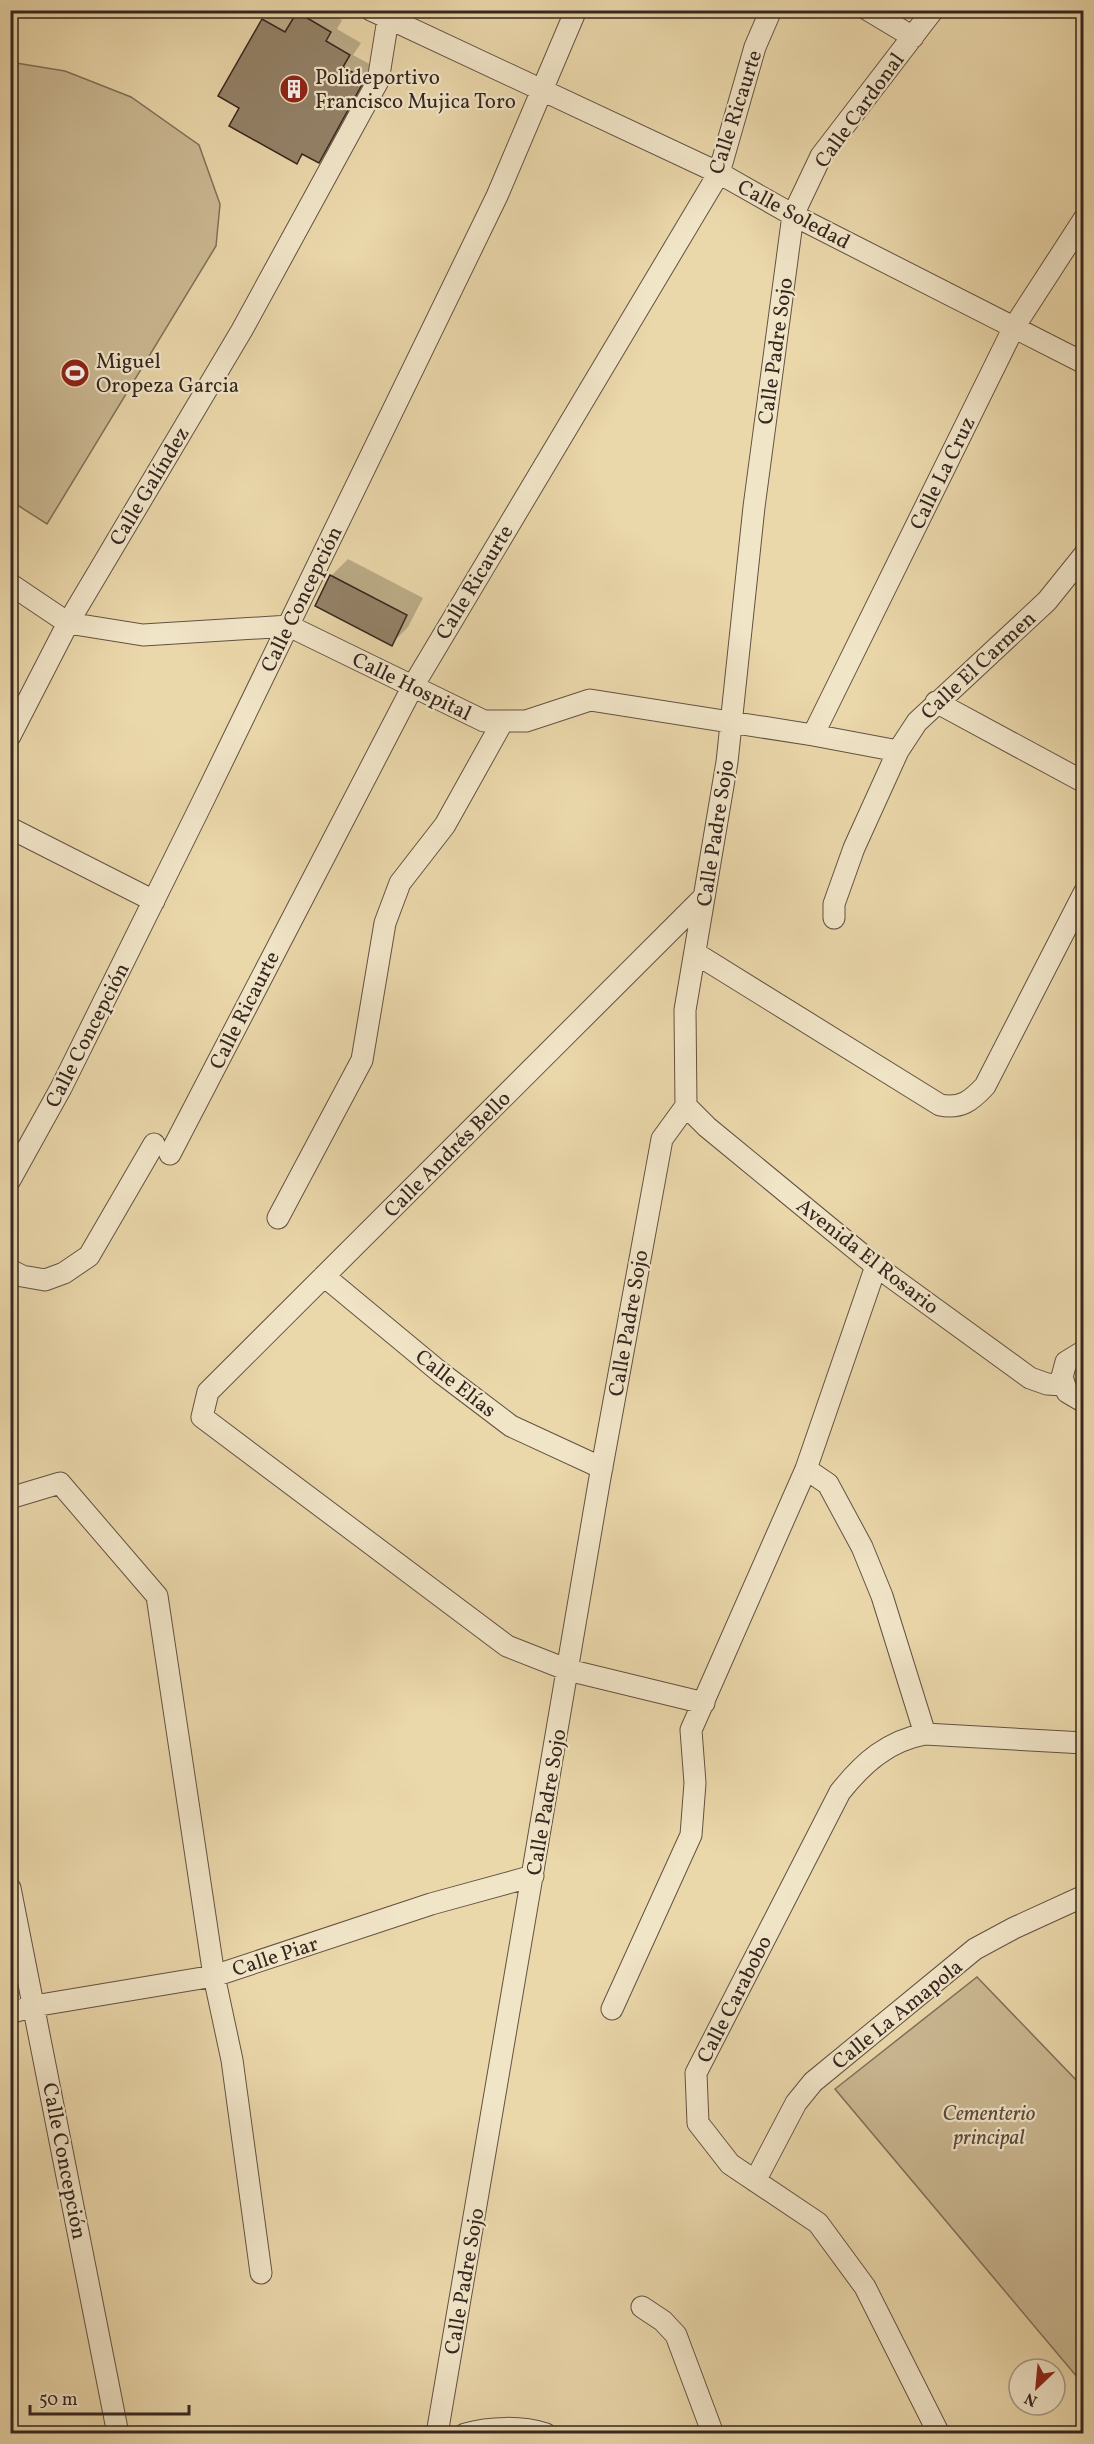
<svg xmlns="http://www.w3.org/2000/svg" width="1094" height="2444" font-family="Vollkorn,serif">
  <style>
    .green { fill: #cbb993; stroke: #80705a; stroke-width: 1.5 }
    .shadow { fill: #0003 }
    .building { fill: #948268; stroke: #362620; stroke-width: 1.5 }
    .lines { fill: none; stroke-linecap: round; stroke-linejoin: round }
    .minor-casing { stroke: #635242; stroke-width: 23 }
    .minor { stroke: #f1e5c8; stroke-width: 21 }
    .labels { text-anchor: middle; stroke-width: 4.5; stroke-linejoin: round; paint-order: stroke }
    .poi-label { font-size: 21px; fill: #362620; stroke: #f1e5c8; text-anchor: start }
    .street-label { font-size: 21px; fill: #362620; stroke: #f1e5c8 }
    .park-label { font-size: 21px; font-style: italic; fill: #5b4b3d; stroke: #f1e5c8 }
  </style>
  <rect width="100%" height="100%" fill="#ead7aa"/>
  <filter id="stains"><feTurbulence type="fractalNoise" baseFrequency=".00333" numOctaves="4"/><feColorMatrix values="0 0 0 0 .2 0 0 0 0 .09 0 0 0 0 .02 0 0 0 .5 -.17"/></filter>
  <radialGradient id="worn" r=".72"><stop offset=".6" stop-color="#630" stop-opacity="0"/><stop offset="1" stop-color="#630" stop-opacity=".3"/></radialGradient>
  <path class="green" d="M10,62L65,71L131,97L199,145L220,204L216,246L47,524L11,501Z
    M977,1977L1080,2084L1083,2082V2384L835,2089Z"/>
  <path class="shadow" d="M272,10H278L294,20L300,10H325L342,20L337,29L361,43L353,55L375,67L330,150L318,161L305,153L296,162L241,108L263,20Z
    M348,559L423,598L408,627L391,644L331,576Z"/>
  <path class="building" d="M297,12L331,32L326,41L350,55L343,67L365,79L319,163L302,154L297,164L229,126L239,108L218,96L262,19L285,32Z
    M330,575L407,615L392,646L315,606Z"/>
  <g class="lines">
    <g class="minor-casing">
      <path id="minor" d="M371,10L719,173L793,215L1084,363
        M868,10L913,37
        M10,584L68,623L143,635L289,626L484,721H526L590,700L813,735L898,751
        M936,702L1084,782
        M813,735L1014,327L1084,219
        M10,736L68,623L242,330L378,81L388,19L392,10
        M10,828L154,901
        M834,918V904L854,848L898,751L917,722L1047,601L1084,555
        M695,953L940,1105C961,1109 971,1101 985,1086L1084,893
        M686,1106L707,1127L876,1266L1030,1378L1047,1384L1063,1385
        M170,1154L413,686L719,173L755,47L771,10
        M10,1180L61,1088L203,801L497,196L576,10
        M278,1218L362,1060L385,923L400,883L445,825L503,721
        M10,1270L22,1276L45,1280L64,1273L89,1256L154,1144
        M324,1276L441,1373L511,1426L602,1468
        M1084,1351L1066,1362L1062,1377L1067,1392L1084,1402
        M806,1469L828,1484L862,1547L882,1596L925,1734
        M10,1498L60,1483L157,1596L214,1976L232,2060L261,2273
        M704,1703L568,1670L507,1646L202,1417L208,1392L704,897
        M10,1888L118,2434
        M612,2009L691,1835L695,1783L691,1730L806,1469L876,1266
        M10,2013L34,2006L214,1976L431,1904L533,1876
        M755,2181L796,2103L813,2082L975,1949L1014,1928L1084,1896
        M642,2307L663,2321L676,2335L713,2434
        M437,2434L599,1483L662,1139L686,1106L685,1010L727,762L754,507L793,215L821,156L933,10
        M465,2434C490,2427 521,2426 546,2434
        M939,2434L865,2287L818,2223L730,2164L698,2123L696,2073L840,1792C864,1762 888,1741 925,1734L1084,1743"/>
    </g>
    <use href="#minor" class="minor"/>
  </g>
  <defs>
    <g id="building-disc" transform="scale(1.5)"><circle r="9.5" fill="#8f2418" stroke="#f1e5c8"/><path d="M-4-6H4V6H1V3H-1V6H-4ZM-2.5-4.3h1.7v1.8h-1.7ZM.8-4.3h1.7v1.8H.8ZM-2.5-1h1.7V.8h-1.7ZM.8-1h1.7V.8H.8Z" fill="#fff"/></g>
    <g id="stadium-disc" transform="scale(1.5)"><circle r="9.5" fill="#8f2418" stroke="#f1e5c8"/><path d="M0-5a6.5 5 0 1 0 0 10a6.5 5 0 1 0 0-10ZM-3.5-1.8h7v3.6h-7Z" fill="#fff"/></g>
  </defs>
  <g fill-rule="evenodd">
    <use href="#building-disc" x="294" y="89"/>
    <use href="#stadium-disc" x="75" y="373"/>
  </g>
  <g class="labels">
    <g class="poi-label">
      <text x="315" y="84">Polideportivo<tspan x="315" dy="24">Francisco Mujica Toro</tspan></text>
      <text x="96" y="368">Miguel<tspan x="96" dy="24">Oropeza Garcia</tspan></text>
    </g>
    <g class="street-label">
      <text transform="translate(859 110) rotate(-54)" y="7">Calle Cardonal</text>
      <text transform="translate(735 112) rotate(-72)" y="7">Calle Ricaurte</text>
      <text transform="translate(794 214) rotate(28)" y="7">Calle Soledad</text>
      <text transform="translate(775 351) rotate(-82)" y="7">Calle Padre Sojo</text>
      <text transform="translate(942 473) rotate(-64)" y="7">Calle La Cruz</text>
      <text transform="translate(149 486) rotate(-59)" y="7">Calle Galíndez</text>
      <text transform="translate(474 582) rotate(-59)" y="7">Calle Ricaurte</text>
      <text transform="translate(301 599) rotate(-64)" y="7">Calle Concepción</text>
      <text transform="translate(978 665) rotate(-43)" y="7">Calle El Carmen</text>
      <text transform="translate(412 686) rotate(26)" y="7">Calle Hospital</text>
      <text transform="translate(715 833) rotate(-81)" y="7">Calle Padre Sojo</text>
      <text transform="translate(244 1010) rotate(-63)" y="7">Calle Ricaurte</text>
      <text transform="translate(87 1035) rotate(-63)" y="7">Calle Concepción</text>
      <text transform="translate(447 1154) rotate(-45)" y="7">Calle Andrés Bello</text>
      <text transform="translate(868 1256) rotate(38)" y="7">Avenida El Rosario</text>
      <text transform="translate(628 1323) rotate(-80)" y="7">Calle Padre Sojo</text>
      <text transform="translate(456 1383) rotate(38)" y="7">Calle Elías</text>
      <text transform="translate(546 1802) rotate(-80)" y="7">Calle Padre Sojo</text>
      <text transform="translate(275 1956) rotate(-18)" y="7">Calle Piar</text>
      <text transform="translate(734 1999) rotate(-63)" y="7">Calle Carabobo</text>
      <text transform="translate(897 2014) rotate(-39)" y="7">Calle La Amapola</text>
      <text transform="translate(65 2161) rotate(79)" y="7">Calle Concepción</text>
      <text transform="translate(464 2281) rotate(-80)" y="7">Calle Padre Sojo</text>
    </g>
    <g class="park-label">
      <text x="989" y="2120">Cementerio<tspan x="989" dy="24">principal</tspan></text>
    </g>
  </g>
  <rect width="1094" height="2444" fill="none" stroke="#ead7aa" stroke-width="36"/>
  <rect x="12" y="12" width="1070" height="2420" fill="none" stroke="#362620" stroke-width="3"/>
  <rect x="18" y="18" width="1058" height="2408" fill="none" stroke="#362620" stroke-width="1.5"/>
  <g transform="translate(1037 2387) rotate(206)"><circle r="28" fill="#f1e5c8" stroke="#a69985" stroke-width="1.5"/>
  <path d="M0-4.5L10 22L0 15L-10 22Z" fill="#8f2418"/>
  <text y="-9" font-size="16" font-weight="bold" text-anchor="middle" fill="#362620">N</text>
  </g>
  <path d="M30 2405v9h159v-9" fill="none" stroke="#362620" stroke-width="3"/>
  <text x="39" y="2405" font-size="18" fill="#362620" stroke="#f1e5c8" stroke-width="4.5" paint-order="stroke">50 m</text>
  <rect width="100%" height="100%" filter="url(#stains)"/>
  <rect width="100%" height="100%" fill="url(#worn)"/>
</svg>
